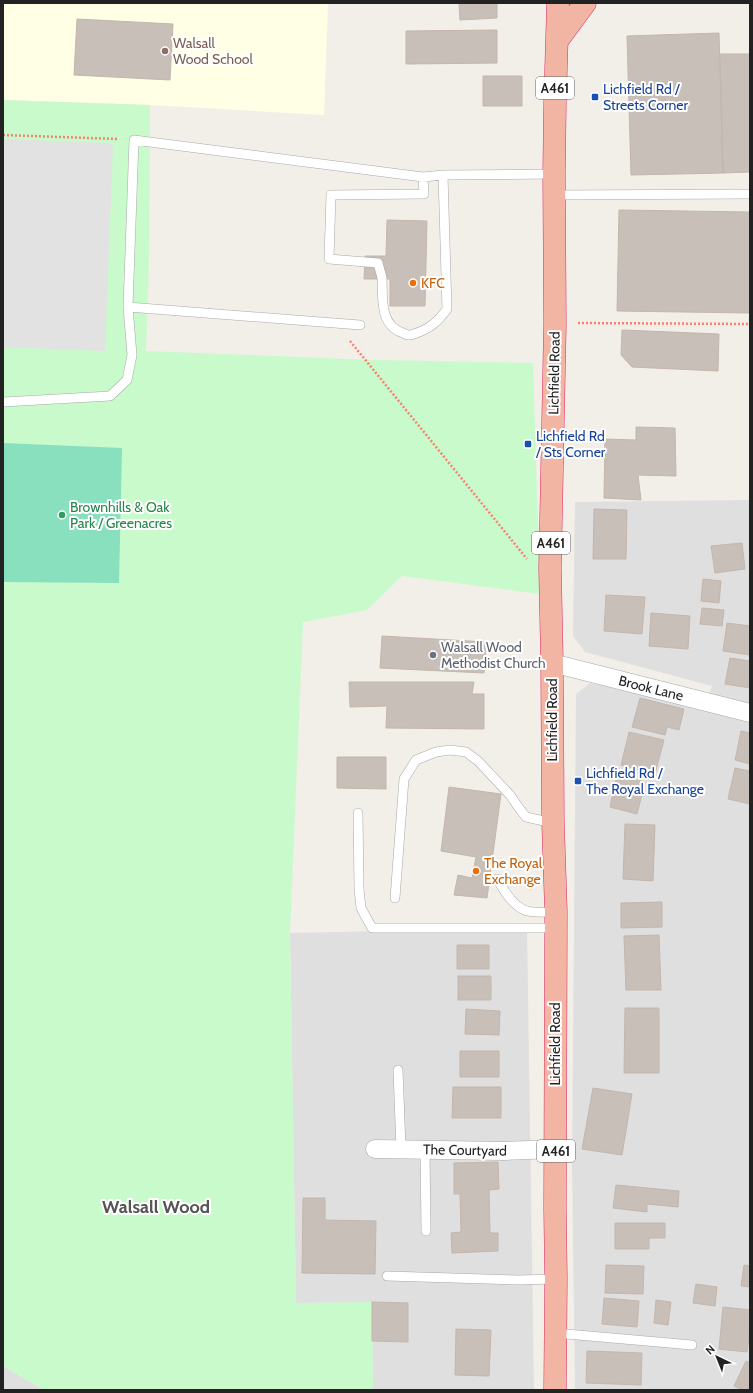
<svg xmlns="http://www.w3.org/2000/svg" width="753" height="1393" font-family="Cabin,sans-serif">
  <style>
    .residential { fill: #e0dfdf }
    .education { fill: #ffffe5 }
    .park { fill: #c8facc }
    .pitch { fill: #88e0be }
    .parking { fill: #e2e2e2 }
    .building { fill: #c7bfb8; stroke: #c4b6ab }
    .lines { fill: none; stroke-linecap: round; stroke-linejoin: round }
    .service-casing { stroke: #a9a9a9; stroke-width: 10 }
    .minor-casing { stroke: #a9a9a9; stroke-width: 19 }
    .trunk-casing { stroke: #dc2a67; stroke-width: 23 }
    .path { stroke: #fa8072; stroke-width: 2.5; stroke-dasharray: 2 2; stroke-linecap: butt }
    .service { stroke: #fff; stroke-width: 9 }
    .minor { stroke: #fff; stroke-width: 18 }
    .trunk { stroke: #f2b4a3; stroke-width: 22 }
    .education-dot { fill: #8d6e63; stroke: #fff; stroke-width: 1.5 }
    .transit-dot { fill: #1a4fb4; stroke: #fff; stroke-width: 1.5 }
    .food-dot { fill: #e8710a; stroke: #fff; stroke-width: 1.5 }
    .leisure-dot { fill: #2e9e5b; stroke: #fff; stroke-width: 1.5 }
    .worship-dot { fill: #6b7280; stroke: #fff; stroke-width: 1.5 }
    .labels { text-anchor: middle; stroke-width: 4; stroke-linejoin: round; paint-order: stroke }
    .shield { fill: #fff; stroke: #646464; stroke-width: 1 }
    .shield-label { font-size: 13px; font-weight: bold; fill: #222 }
    .education-label { font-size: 14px; fill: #785e54; stroke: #fff; text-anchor: start }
    .transit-label { font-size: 14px; fill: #164399; stroke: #fff; text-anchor: start }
    .food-label { font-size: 14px; fill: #c56008; stroke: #fff; text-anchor: start }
    .street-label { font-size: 14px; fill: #222; stroke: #fff }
    .leisure-label { font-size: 14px; fill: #27864d; stroke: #fff; text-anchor: start }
    .worship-label { font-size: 14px; fill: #5b616d; stroke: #fff; text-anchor: start }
    .district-label { font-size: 18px; font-weight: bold; fill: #555; stroke: #fff }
  </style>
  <rect width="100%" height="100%" fill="#f2efe9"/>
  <path class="residential" d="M750,500V1390H575L572,1164L576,694L590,683L704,706L712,686L585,652L573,636L575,502Z
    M527,928L534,1390H373L372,1302L296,1303L290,933Z
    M3,1366L44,1390H3Z"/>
  <path class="education" d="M3,3H328L324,115L150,105L3,100Z"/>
  <path class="park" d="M3,100L150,105L149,263L146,351L375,360L533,363L540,594L402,576L367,610L303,622L290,933L296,1303L372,1302L373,1390H44L3,1366Z"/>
  <path class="pitch" d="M3,443L122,448L119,583L3,582Z"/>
  <path class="parking" d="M3,139L108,143L113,147L105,351L3,347Z"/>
  <path class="building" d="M459,3H497V18L460,20Z
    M77,19L173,24L170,80L74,75Z
    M497,30V63L406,64V31Z
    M719,33L723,173L631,175L627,36Z
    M720,54H750V172L723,173Z
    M483,76H522V106H483Z
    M619,210L750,212V313L617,311Z
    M387,220L427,221L425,306H390V279H364L365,256H386Z
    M622,330L719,334L718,371L632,367L621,355Z
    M636,427L675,428L676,476L638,475L641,500L604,498L605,439L636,440Z
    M594,509L627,510L626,559H593Z
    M742,543L745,569L715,573L711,546Z
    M703,579L721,581L719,603L701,601Z
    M606,595L645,597L642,634L604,631Z
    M702,608L724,610L722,626L700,624Z
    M651,613L690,616L688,649L649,646Z
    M727,623L750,626V655L723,651Z
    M382,636L486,642L484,673L380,668Z
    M730,658L750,661V688L725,684Z
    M349,682H474L472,694H484V729L386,728L387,706L350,707Z
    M640,698L684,709L679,730L667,727L665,735L632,727Z
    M741,731L750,733V764L735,760Z
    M629,732L664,740L655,774L621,765Z
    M337,757H386V789L337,788Z
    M735,768L750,771V804L728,799Z
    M617,775L645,782L637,814L610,807Z
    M449,787L501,794L487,898L454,895L458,875L472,878L476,857L441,851Z
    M625,824L655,825L653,881L623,879Z
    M662,902V927L621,928V903Z
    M659,935L661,990H626L624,936Z
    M457,945H489V969H457Z
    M458,976H491V1000H458Z
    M625,1008H659V1073H624Z
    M466,1009L500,1011L499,1035L465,1034Z
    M460,1051H499V1077H460Z
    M453,1087H501V1118H452Z
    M593,1088L632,1094L622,1155L582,1149Z
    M498,1162L499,1189L489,1190L490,1233H498V1251L452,1253L451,1233L461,1232L460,1194H454V1163Z
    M616,1185L679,1191L678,1207L647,1204V1212L613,1208Z
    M303,1198H325V1220L376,1221L375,1274L302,1273Z
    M615,1223H665V1238H649V1249H615Z
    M606,1265L644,1266L643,1294L605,1293Z
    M744,1265L750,1266V1287L741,1286Z
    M696,1284L717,1287L715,1306L693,1303Z
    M604,1298L639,1301L637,1327L602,1324Z
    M656,1300L671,1302L668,1325L654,1323Z
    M372,1302L408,1303V1342L372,1341Z
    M723,1307L750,1310V1331L747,1352L719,1349Z
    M456,1329L491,1330L489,1376L455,1375Z
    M587,1351L642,1353L641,1385L586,1383Z
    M746,1361L750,1363V1390H743L734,1386Z"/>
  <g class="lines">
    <g class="service-casing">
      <path id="service" d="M423,177L424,194L331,195L329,259L378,263C379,268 381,273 382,278C383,298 379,325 403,333C407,335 409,336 414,334C429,329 438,322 447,309L443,175
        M555,195L750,194
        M128,307L360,325
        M3,402L110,396L127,380L132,355L128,307L134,140L423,177L443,175L554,174
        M358,813L359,889L361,908L372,928H555
        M497,879C505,891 512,906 527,911C535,913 547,912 556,912
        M395,898L404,779L416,760L436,752L450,750L466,752L478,761L510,795L519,808L526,817L553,823
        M398,1070L401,1149
        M425,1150L426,1231
        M387,1276L518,1280L556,1279
        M555,1333L692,1345"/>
    </g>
    <g class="minor-casing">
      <path id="minor" d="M552,663L750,713
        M375,1149L504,1151L556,1149"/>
    </g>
    <g class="trunk-casing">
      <path id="trunk" d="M557,41L585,3
        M555,1390L556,1279L555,1209L556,912L553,823L552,663L550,568L555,323L554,174L555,102L558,3"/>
    </g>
    <path class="path" d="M3,135L118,139
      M578,323L750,324
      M350,341L527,559"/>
    <use href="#service" class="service"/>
    <use href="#minor" class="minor"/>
    <use href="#trunk" class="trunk"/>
  </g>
  <circle class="education-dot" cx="165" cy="51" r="4"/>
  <g class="transit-dot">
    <rect x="591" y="93" width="8" height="8" rx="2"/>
    <rect x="524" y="440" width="8" height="8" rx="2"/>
    <rect x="574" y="777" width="8" height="8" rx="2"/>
  </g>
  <g class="food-dot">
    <circle cx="413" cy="283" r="4"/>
    <circle cx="476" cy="871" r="4"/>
  </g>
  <circle class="leisure-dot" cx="62" cy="515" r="4"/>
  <circle class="worship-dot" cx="433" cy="655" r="4"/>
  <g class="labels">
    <g class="shield">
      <rect x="536" y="77" width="38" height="22" rx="3"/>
      <rect x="532" y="532" width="38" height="22" rx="3"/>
      <rect x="537" y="1140" width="38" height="22" rx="3"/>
    </g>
    <g class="shield-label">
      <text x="555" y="93">A461</text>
      <text x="551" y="548">A461</text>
      <text x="556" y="1156">A461</text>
    </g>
    <g class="education-label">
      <text x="173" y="48">Walsall<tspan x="173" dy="16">Wood School</tspan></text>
    </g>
    <g class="transit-label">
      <text x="603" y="94">Lichfield Rd /<tspan x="603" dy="16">Streets Corner</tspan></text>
      <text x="536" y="441">Lichfield Rd<tspan x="536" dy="16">/ Sts Corner</tspan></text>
      <text x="586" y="778">Lichfield Rd /<tspan x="586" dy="16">The Royal Exchange</tspan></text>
    </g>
    <g class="food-label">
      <text x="421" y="288">KFC</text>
      <text x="484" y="868">The Royal<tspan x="484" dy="16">Exchange</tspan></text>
    </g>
    <g class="street-label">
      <text transform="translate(554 373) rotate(-89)" y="5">Lichfield Road</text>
      <text transform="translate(651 688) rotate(14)" y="5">Brook Lane</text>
      <text transform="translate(552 720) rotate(-90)" y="5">Lichfield Road</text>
      <text transform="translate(555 1044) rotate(-90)" y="5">Lichfield Road</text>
      <text transform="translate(465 1150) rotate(1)" y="5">The Courtyard</text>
    </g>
    <g class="leisure-label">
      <text x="70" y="512">Brownhills &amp; Oak<tspan x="70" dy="16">Park / Greenacres</tspan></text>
    </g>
    <g class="worship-label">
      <text x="441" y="652">Walsall Wood<tspan x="441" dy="16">Methodist Church</tspan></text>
    </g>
    <g class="district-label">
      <text x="156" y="1213">Walsall Wood</text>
    </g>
  </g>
  <rect width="753" height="1393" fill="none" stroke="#222222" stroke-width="8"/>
  <g transform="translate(717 1357) rotate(317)" stroke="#ffffff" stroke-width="3" paint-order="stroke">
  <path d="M0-3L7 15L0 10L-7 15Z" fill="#222222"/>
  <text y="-6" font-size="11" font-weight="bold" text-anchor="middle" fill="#222222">N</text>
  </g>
</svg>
